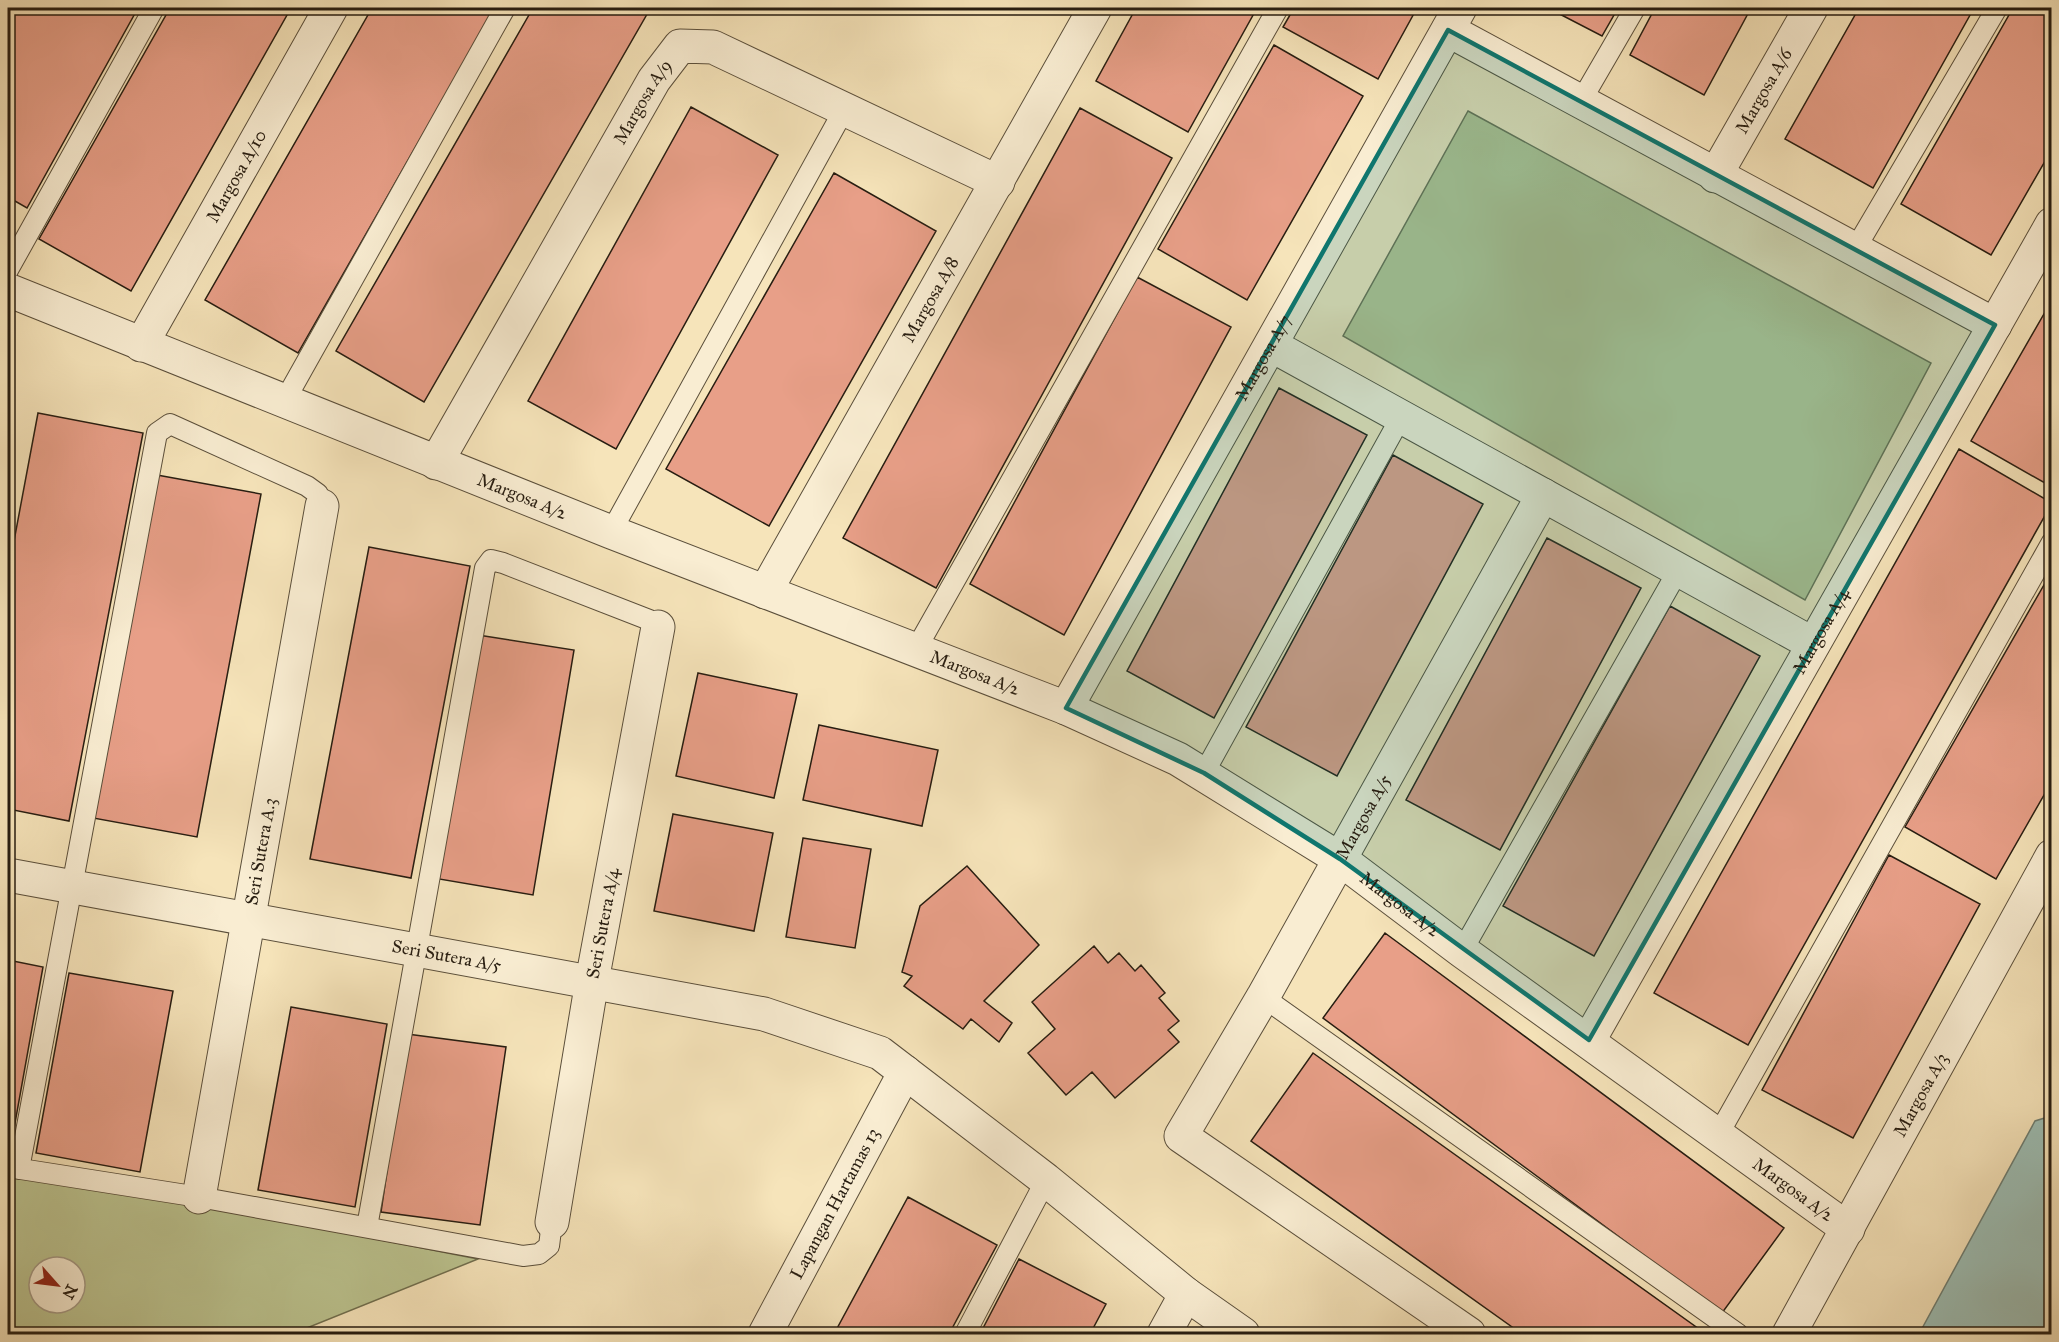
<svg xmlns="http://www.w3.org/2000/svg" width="2059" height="1342" font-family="'IM FELL Great Primer',serif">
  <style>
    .green { fill: #bcc490; stroke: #727050; stroke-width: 1.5; fill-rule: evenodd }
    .water { fill: #9dbeb4; stroke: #6e7e73; stroke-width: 1.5 }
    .building { fill: #e89f88; stroke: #271d11; stroke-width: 1.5 }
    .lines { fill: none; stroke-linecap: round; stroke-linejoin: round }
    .service-casing { stroke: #5b4f3b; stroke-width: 22 }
    .minor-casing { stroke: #5b4f3b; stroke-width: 35 }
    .service { stroke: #f9edd2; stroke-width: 20 }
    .minor { stroke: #f9edd2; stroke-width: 33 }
    .marked { fill: #0f766e; fill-opacity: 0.2; stroke: #0f766e; stroke-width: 4.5; stroke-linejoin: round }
    .labels { text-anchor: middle; stroke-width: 6; stroke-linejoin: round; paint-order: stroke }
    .street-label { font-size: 18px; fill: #271d11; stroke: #f9edd2 }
  </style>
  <rect width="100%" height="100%" fill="#f6e4ba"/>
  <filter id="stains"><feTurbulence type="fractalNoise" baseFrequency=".00333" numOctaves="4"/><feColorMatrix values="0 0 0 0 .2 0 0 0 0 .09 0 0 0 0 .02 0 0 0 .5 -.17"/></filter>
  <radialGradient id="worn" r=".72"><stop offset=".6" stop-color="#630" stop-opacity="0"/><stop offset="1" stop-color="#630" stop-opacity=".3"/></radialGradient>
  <path class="green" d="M1468,111L1931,363L1805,600L1343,336Z
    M8,1168L19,1169L478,1259L292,1334H8ZM39,1267H75V1303H39Z"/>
  <path class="water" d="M2051,1116V1334H1919L2035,1121Z"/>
  <path class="building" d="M8,8H138L27,208L8,197Z
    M170,8H291L131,291L39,239Z
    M372,8H495L298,353L205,300Z
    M533,8L650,9L424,402L336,351Z
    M1136,8H1257L1188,132L1096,81Z
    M1294,8H1417L1378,79L1283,27Z
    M1548,8H1618L1602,36Z
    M1655,8H1751L1704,95L1630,55Z
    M1859,8H1974L1873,188L1785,139Z
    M2013,8H2052V149L1991,255L1901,204Z
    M1274,45L1363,96L1247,300L1158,249Z
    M691,107L778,155L616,449L528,401Z
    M1080,108L1172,158L936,588L843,538Z
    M834,173L936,231L769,526L666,469Z
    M1137,277L1231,327L1064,635L970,584Z
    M2052,300V487L1971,441Z
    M1279,388L1367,435L1214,718L1127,671Z
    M38,413L143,433L69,821L8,809V573Z
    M1959,449L2052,503L1748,1045L1654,993Z
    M1393,455L1483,504L1337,776L1246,727Z
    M157,475L261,494L197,837L93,818Z
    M1547,538L1641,588L1500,850L1406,800Z
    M369,547L470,566L411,878L310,859Z
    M2052,571V781L1996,879L1905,827Z
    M1670,606L1760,656L1594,956L1503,906Z
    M478,635L574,650L533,895L439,879Z
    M698,673L797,694L774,798L676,776Z
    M819,725L938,750L922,826L803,800Z
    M673,814L773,833L754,931L654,911Z
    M803,838L871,849L855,948L786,937Z
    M1889,855L1980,904L1853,1138L1762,1090Z
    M967,866L1039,945L984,1001L1012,1023L999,1042L971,1019L963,1029L904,986L912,976L902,972L920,906Z
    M1385,933L1784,1228L1722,1313L1323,1018Z
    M1094,946L1108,963L1119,953L1135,971L1141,965L1165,993L1159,998L1179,1021L1168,1030L1179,1042L1115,1098L1092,1072L1066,1095L1028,1053L1055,1029L1032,1002Z
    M8,960L43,967L10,1151L8,1150Z
    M69,973L173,991L140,1172L36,1153Z
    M291,1007L387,1024L355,1207L258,1190Z
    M407,1034L506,1047L480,1225L381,1212Z
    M1313,1053L1706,1334H1522L1251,1141Z
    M908,1197L997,1245L949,1334H834Z
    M1019,1259L1106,1304L1090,1334H980Z"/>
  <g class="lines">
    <g class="service-casing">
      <path id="service" d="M1581,101L1635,8
        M1854,251L1997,8
        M8,270L154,8
        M284,402L505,8
        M611,532L845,108
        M915,651L1278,8
        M1204,773L1401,417
        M1462,951L1679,569
        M1263,997L1738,1334
        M1718,1135L2052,542
        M8,1167L199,1197L523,1256L539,1254L549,1246L552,1222
        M19,1169L157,433L170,424L307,486L318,494L322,506
        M367,1227L485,568L491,560L503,563L652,621L658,627
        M965,1334L1046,1180"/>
    </g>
    <g class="minor-casing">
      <g id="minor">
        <path d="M1448,30L1995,325"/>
        <path id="s1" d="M1715,176L1811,8"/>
        <path id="s2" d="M8,290L611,532L1066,708L1178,759L1340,859L1462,951L1848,1229"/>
        <path id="s3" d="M141,345L331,8"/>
        <path d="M1271,345L1813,644"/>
        <path id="s4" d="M436,463L654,80L680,46L713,47L998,182"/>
        <path id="s5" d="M765,592L1095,8"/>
        <path id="s6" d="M1066,708L1460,8"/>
        <path id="s7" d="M8,875L764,1014L880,1053L1046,1180L1186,1294L1243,1334"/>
        <path id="s8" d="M1589,1040L2052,224"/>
        <path id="s9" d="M199,1197L322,506"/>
        <path id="s10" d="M552,1222L592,981L658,627"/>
        <path id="s11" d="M765,1334L905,1072"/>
        <path d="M1164,1334L1186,1294"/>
        <path id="s12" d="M1469,1334L1181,1136L1263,997L1543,495"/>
        <path id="s13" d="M1789,1334L2052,856"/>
      </g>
    </g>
    <use href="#service" class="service"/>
    <use href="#minor" class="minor"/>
  </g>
  <path class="marked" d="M1448,30L1995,325L1589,1040L1340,859L1204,773L1066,708Z"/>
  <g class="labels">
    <g class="street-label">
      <text dy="6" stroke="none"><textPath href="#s1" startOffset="98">Margosa A/6</textPath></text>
      <text dy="6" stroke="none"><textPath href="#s4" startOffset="416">Margosa A/9</textPath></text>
      <text dy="6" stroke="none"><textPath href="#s3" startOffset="194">Margosa A/10</textPath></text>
      <text dy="6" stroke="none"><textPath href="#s5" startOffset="336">Margosa A/8</textPath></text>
      <text dy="6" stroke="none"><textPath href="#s6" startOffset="402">Margosa A/7</textPath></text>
      <text dy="6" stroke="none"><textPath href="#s2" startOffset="554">Margosa A/2</textPath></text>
      <text dy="6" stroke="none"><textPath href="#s8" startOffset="470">Margosa A/4</textPath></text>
      <text dy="6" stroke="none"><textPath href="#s2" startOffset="1040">Margosa A/2</textPath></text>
      <text dy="6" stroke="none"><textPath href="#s12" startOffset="717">Margosa A/5</textPath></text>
      <text dy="6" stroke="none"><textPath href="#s9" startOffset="351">Seri Sutera A.3</textPath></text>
      <text dy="6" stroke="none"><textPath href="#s2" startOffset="1526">Margosa A/2</textPath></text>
      <text dy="6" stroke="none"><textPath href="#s10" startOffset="303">Seri Sutera A/4</textPath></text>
      <text dy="6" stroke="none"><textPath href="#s7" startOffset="446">Seri Sutera A/5</textPath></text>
      <text dy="6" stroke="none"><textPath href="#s13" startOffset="273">Margosa A/3</textPath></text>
      <text dy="6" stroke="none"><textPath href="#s2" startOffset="2012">Margosa A/2</textPath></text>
      <text dy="6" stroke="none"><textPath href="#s11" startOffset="148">Lapangan Hartamas 13</textPath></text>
    </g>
  </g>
  <rect width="2059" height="1342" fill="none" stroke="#f6e4ba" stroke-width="30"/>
  <rect x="9" y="9" width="2041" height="1324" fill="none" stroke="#271d11" stroke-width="3"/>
  <rect x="15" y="15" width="2029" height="1312" fill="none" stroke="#271d11" stroke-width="1.5"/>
  <g transform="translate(57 1285) rotate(118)"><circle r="28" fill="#f9edd2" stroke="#a59a85" stroke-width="1.5"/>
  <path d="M0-4.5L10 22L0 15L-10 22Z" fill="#8f2418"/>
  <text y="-9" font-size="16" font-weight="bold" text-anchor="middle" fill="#271d11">N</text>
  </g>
  <rect width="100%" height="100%" filter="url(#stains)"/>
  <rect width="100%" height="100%" fill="url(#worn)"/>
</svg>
